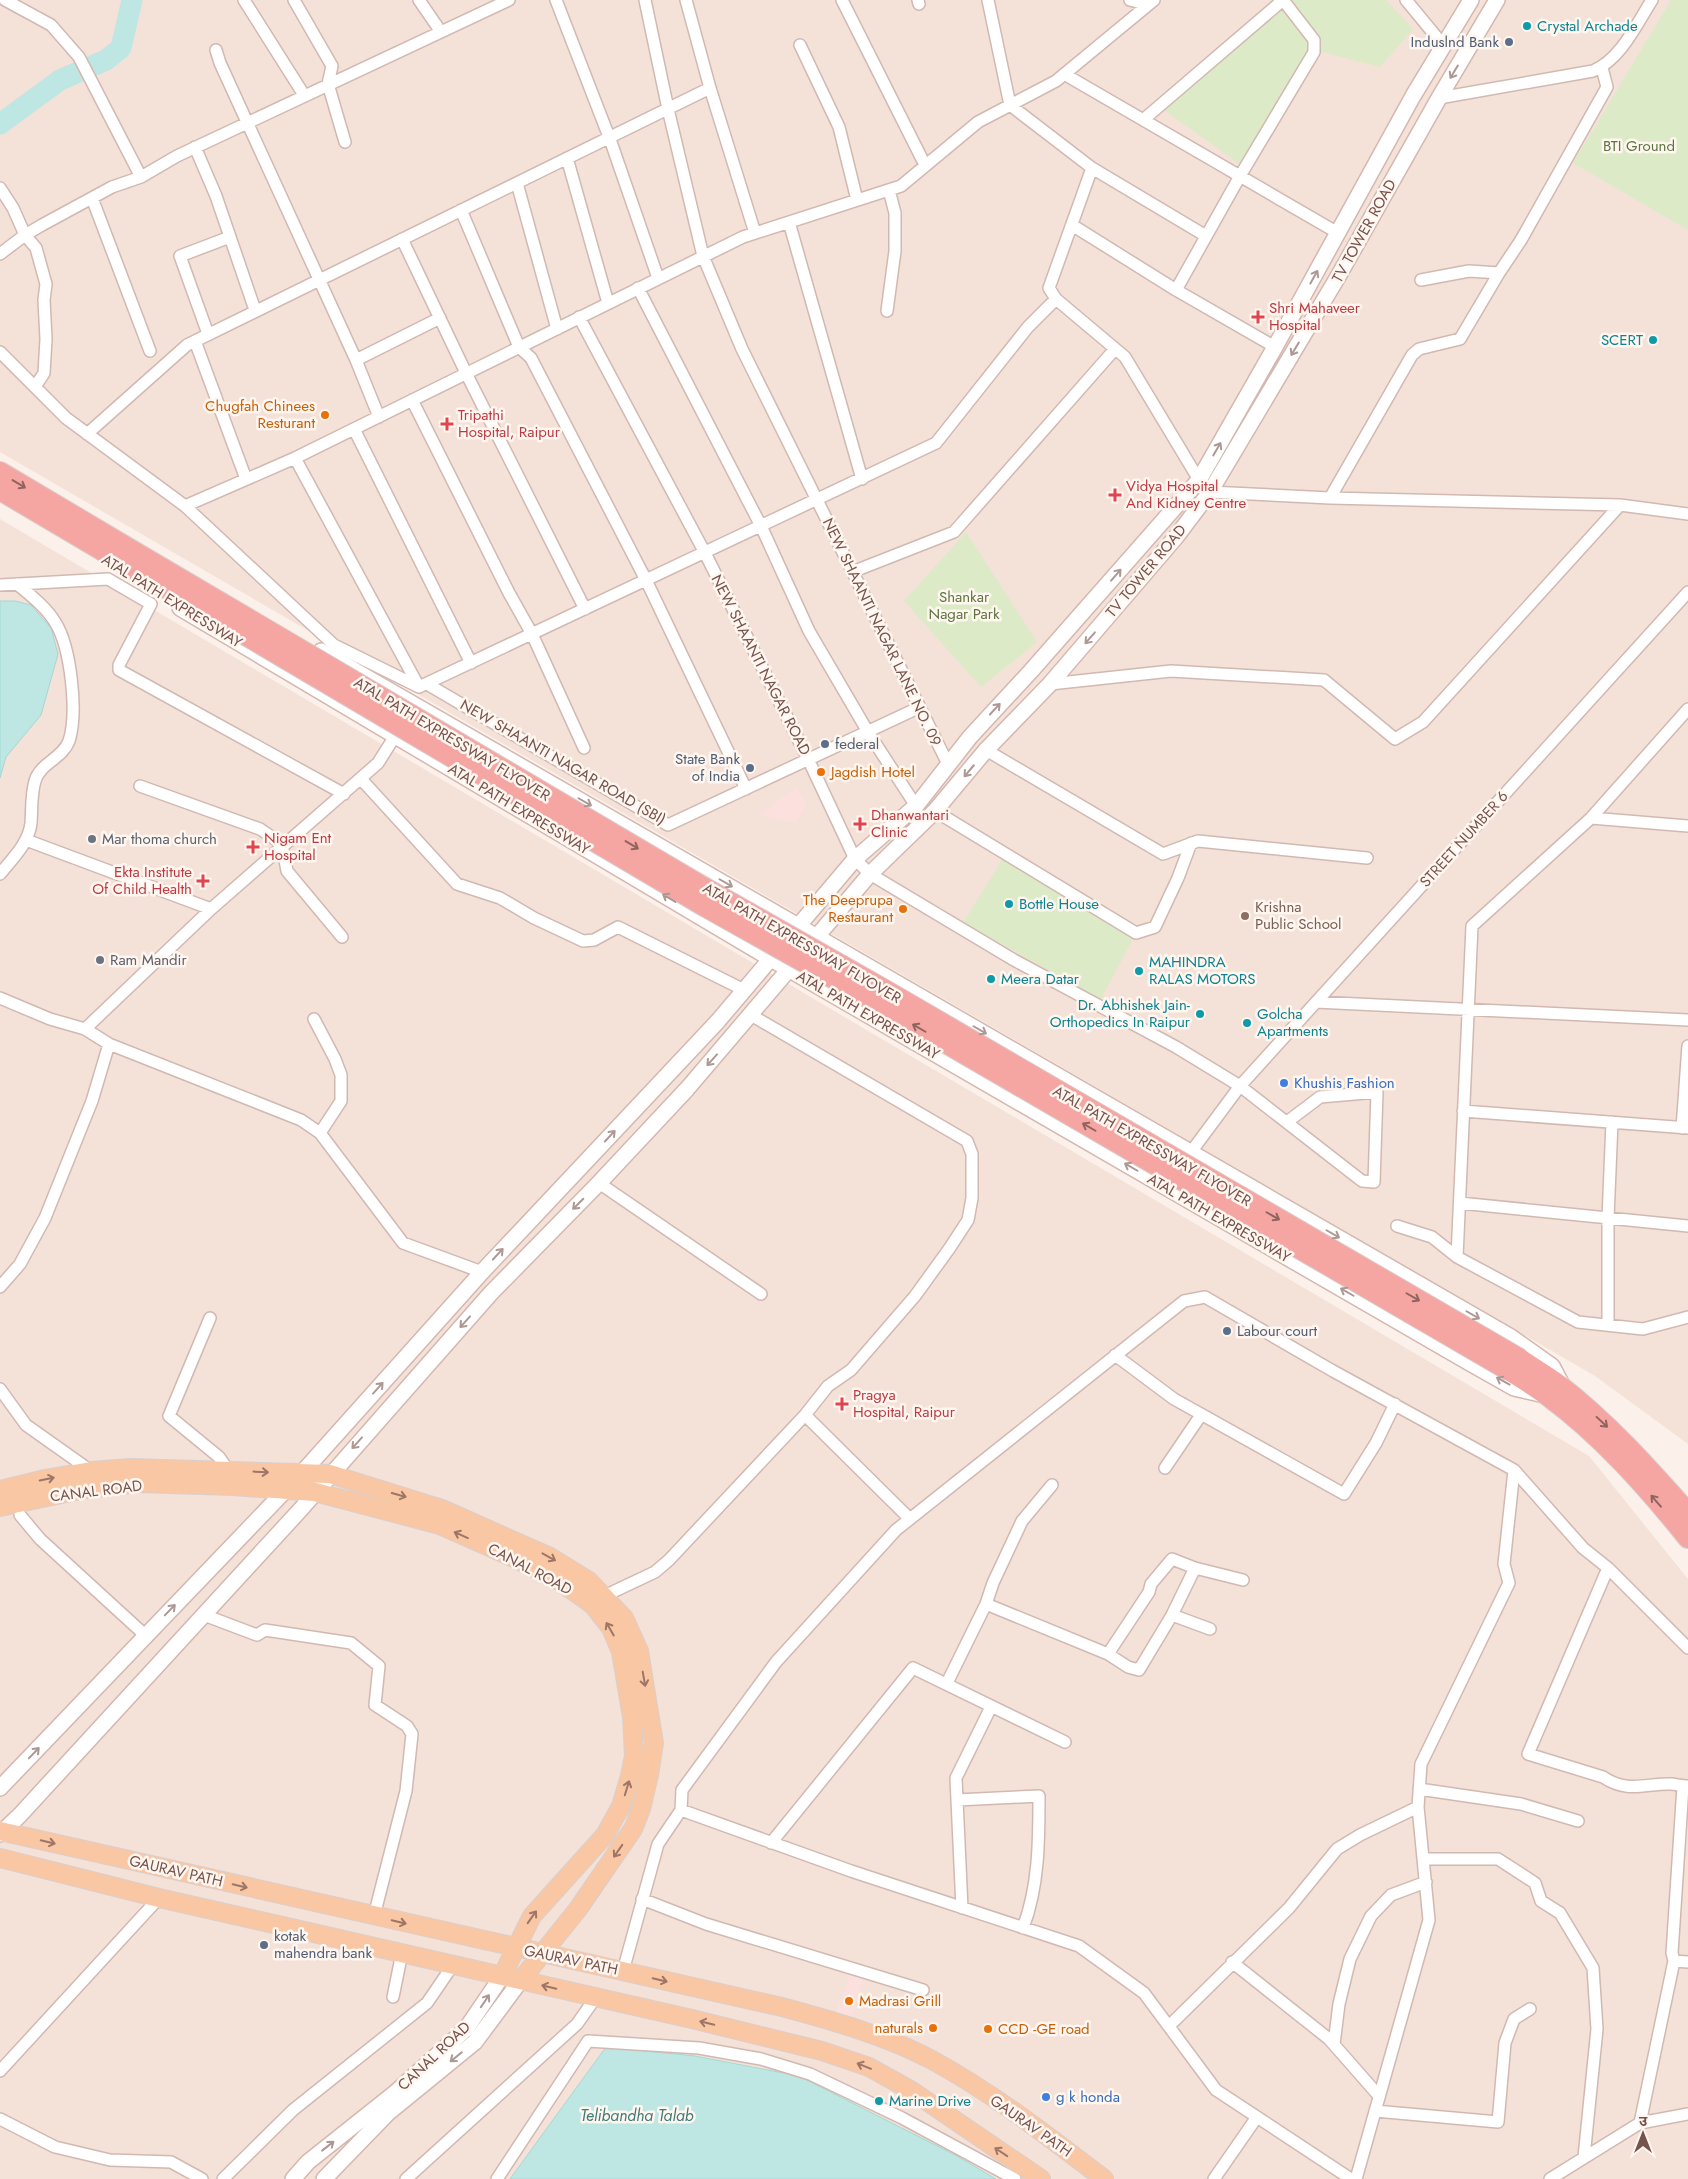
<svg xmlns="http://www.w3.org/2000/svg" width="1688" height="2179" font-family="Jost,'Noto Sans Devanagari',sans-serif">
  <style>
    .residential { fill: #f4e1d8 }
    .commercial { fill: #fce0de }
    .green { fill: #ddeac7 }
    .water { fill: #bee6e3; stroke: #a4d8d5 }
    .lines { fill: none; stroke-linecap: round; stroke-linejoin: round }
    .river { stroke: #bee6e3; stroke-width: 21 }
    .street-casing { stroke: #d1b9b1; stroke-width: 14 }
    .secondary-casing { stroke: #d4b8af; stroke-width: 18 }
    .primary-casing { stroke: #d9cfcd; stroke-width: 20 }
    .highway-casing { stroke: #d9cfcd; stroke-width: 22 }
    .street { stroke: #fff; stroke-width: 11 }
    .secondary { stroke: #fff; stroke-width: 15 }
    .primary { stroke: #f9c7a4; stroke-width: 18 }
    .highway { stroke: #f5a6a2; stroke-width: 20 }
    .highway-bridge-casing { stroke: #d9cfcd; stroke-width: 22; stroke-linecap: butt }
    .highway-bridge { stroke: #f5a6a2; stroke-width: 20 }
    .oneway { stroke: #ad9894 }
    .oneway2 { stroke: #90645e }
    .oneway3 { stroke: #9e7667 }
    .culture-dot { fill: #0f9aa8; stroke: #fff6f0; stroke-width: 2 }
    .service-dot { fill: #5c6f8a; stroke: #fff6f0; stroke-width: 2 }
    .health-dot { fill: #e0444e; stroke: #fff6f0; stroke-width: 2 }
    .food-dot { fill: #e8710a; stroke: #fff6f0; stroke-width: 2 }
    .worship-dot { fill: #6b7280; stroke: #fff6f0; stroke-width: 2 }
    .education-dot { fill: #8d6e63; stroke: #fff6f0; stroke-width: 2 }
    .shop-dot { fill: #3f7fe0; stroke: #fff6f0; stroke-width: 2 }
    .labels { text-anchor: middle; stroke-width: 5; stroke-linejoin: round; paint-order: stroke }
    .culture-label { font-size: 15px; fill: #0d838f; stroke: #fff6f0; text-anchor: start }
    .service-label { font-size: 15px; fill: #4e5e75; stroke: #fff6f0; text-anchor: start }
    .park-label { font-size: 15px; fill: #5d7741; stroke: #fff6f0 }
    .street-label { font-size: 15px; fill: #77534d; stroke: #fff6f0 }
    .health-label { font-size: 15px; fill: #be3a42; stroke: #fff6f0; text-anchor: start }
    .food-label { font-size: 15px; fill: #c56008; stroke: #fff6f0; text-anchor: end }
    .worship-label { font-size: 15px; fill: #5b616d; stroke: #fff6f0; text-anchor: start }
    .education-label { font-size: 15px; fill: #785e54; stroke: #fff6f0; text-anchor: start }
    .shop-label { font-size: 15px; fill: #366cbe; stroke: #fff6f0; text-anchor: start }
    .water-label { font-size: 16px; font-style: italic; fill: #407c78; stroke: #fff6f0 }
  </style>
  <rect width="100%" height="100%" fill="#fcf1ea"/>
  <path class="residential" d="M0,0H1688V1444L1595,1376L0,452Z
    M0,519L1589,1456L1688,1579V2179H0Z"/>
  <path class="commercial" d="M797,787L806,806L795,823L758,815Z
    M850,1974L863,1978L852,2018L836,2012Z"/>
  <path class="green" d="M1286,0H1386L1413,29L1380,67L1322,52L1245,168L1164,110Z
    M1671,0H1688V230L1573,163Z
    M966,532L1037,642L981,687L904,601Z
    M1003,858L1136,933L1101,999L963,923Z"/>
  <path class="water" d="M0,601H15L31,605L51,628L58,654L41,715L6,757L0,778Z
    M606,2047L695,2056L799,2076L957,2156L996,2179H510Z"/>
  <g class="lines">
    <path class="river" d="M0,124L60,80L106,60L121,48L132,0"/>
    <g class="street-casing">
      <path id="street" d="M5,0L51,25L79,57L141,177
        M244,0L304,95
        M294,0L332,66L328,84L345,142
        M419,0L441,32
        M556,0L611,142L658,278
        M645,0L668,109L703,256L742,349L948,764
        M686,0L710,88L755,233
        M842,0L925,165
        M918,0L919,4
        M988,0L1010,105L1092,168L1206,236
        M1130,0L1148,5
        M1406,0L1444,46
        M800,45L839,127L857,200
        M216,50L220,63L356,360L379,417
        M1064,74L1338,233
        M1439,98L1593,71C1621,59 1636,25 1652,0
        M1143,120L1283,0L1314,40V52L1240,176L1176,290L1275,347
        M195,147L216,196L255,310
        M567,158L608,303
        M517,183L557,329
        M0,188L13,208L25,235L36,248L46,284L44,300L46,339L44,373L35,387
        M92,198L150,351
        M461,210L519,347L531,358L646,580L746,789
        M789,222L862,479
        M1072,225L1176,290
        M402,239L466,373L585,609
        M0,254L25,235L42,225L112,187L141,177L177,156L509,0
        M1421,280L1469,271L1499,273
        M638,288L761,526L809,631L868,732L916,806
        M1056,299L1049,288L1092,168
        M887,311L895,251V213L889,190
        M579,317L705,553L809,761L855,859L870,874L1014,960L1176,1047L1240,1086L1362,1181L1374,1182L1377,1092L1320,1097L1287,1122
        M208,334L180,256L230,237
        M195,341L246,479
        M0,352L66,418L185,506L295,458L743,237L901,186L978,122L1056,81L1154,0
        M356,360L440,318
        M412,400L509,593L532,634L584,748
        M354,429L471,663
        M87,434L187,345L710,88
        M295,458L419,687
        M1210,492L1330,498L1620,505L1688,514
        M1330,498L1412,355L1419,349L1460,339L1499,273L1521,240L1607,87L1602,68
        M185,506L334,645L419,687
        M852,572L954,532L1115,349
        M0,585L108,579L151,604L119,665V670L344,794
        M427,684L668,825L918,708
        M1050,684L1171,671L1324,680L1395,739L1423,722L1620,505
        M419,687L936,443L1028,327L1056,299L1125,357L1199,480
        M1688,709L1591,818L1472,926L1457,1257L1578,1322L1643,1329L1688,1317
        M986,750L1163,854L1198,841L1367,858
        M361,779L457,884L500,898L534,918L583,941L594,940L618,927L744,990
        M140,786L260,829L282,844L287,871L342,937
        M935,811L1136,933L1155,927L1178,878L1191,843
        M1591,818L1688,826
        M26,840L211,909
        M0,874C12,859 29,843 31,823C32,809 31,794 35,781C40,763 62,759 69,741C78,713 71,647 55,622C46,607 30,595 17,584
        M0,998L50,1019L85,1029L109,1044L301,1120L320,1133L403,1243L482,1272
        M1316,1002L1688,1020
        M314,1019L335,1059L341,1075V1101L320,1133
        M85,1029L211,909L378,763L395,736
        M1463,1111L1688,1128
        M1682,1128L1688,1046
        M1191,1152L1240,1086L1688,592
        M599,1183L761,1294
        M1460,1203L1688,1226
        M1397,1226L1432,1237L1457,1257
        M0,1287L20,1264L45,1218L92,1101L109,1044
        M210,1318L169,1416L219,1457L228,1470
        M1608,1325V1218L1612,1122
        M1115,1355L1174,1399L1344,1494L1376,1443L1395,1404
        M0,1389L26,1425L91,1471
        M805,1415L910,1519
        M1165,1468L1201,1415
        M20,1515L40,1539L146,1636
        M1608,1568L1528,1754L1603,1777C1628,1794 1646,1783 1672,1784C1678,1785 1683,1786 1688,1786
        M600,1598L655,1572L669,1560L805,1415L828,1386L851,1370L915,1296L949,1249L968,1220L972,1198V1154L967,1141L751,1015
        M986,1604L1108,1654L1128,1667L1139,1670L1172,1615L1195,1568
        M204,1615L257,1635L265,1630L351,1643L379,1666L375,1705L407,1726L412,1734L406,1791L374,1916
        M1172,1615L1210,1629
        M1108,1654L1149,1592L1151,1584L1172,1559L1195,1568L1243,1580
        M947,1683L986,1604L993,1583L1022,1521L1052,1485
        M1419,1789L1521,1804L1578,1821
        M957,1800L1039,1796C1039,1840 1039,1886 1023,1928
        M681,1810L682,1790L776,1662L896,1530L1184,1301L1205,1297L1333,1371L1514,1470L1583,1548L1608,1568L1688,1648
        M771,1843L913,1668L1065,1742
        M1423,1859H1498L1535,1883L1541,1901L1560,1913L1593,1968L1597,2029L1584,2157
        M642,1899L706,1924L923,1990
        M962,1908L956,1778L991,1707
        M1674,1961L1688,1962
        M1232,1962L1329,2039L1379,2096
        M623,1971L658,1844L681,1810L851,1871L1079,1946L1144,1993L1216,2090L1351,2179
        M393,1997L402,1953
        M1169,2026L1289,1908L1337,1849L1360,1835L1418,1807
        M1334,2044L1339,2004L1350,1959L1371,1916L1391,1895L1426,1882
        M0,2071L159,1898
        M1375,2111L1498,2122L1505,2043L1514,2019L1530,2009
        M0,2119L55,2147L110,2160L171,2162L202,2179
        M1640,2123L1674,1961L1672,1953L1683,1786
        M223,2179L293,2110L427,2003L453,1965
        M406,2179L577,2024L596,1997
        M497,2179L588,2041L699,2048L761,2059L810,2074L902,2118L1015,2179
        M1214,2179L1257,2117
        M1356,2179L1429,1920L1418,1807L1421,1764L1509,1583L1504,1564L1514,1470
        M1550,2179L1640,2123L1688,2114"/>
    </g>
    <g class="secondary-casing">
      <path id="secondary" d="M180,608L771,959L1468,1362L1514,1388L1540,1394
        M321,651L1511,1337L1552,1366L1563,1387
        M0,1788L301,1474L482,1272L718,1021L855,859L916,806L970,737L1031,671L1199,480L1275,347L1413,96L1471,0
        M0,1834L20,1815L301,1509L491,1293L599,1183L687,1089L870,874L935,811L986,750L1050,684L1176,537L1210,492L1339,275L1439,98L1497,0
        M293,2179L308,2162L396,2092L466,2029L502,1976
        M324,2179L388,2113L475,2042L521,1980"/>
    </g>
    <g class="primary-casing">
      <path id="primary" d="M0,1490L45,1479L91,1471L130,1468L330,1474L442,1509L550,1557L589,1581L624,1618L639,1651L654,1743L649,1775L641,1809L633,1829L578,1909L521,1980
        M0,1507L80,1490L138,1483L233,1486L315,1492L440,1525L510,1556L558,1580L593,1605L611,1628L621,1652L632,1717L634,1756L630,1776L621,1806L605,1835L532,1916L502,1976
        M0,1831L782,2007C833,2021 885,2035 932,2060C993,2093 1049,2137 1104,2179
        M0,1858L159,1898L692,2019L822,2051L869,2067L912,2091L1041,2179"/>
    </g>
    <g class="highway-casing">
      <path id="highway" d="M0,472L123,545
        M0,490L115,558
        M1520,1359C1533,1368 1547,1376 1559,1385C1607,1422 1648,1468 1688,1513
        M1510,1371C1523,1379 1536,1387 1548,1396C1601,1435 1647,1487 1688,1538"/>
    </g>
    <use href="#street" class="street"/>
    <use href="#secondary" class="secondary"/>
    <use href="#primary" class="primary"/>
    <use href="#highway" class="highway"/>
    <g class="highway-bridge-casing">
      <path id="highway-bridge" d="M123,545L700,885L885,990L1520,1359
        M115,558L704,906L877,1003L1510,1371"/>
    </g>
    <use href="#highway-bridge" class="highway-bridge"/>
  </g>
  <defs><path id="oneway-shaft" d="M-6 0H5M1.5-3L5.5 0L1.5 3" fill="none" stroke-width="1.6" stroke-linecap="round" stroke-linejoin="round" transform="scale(1.25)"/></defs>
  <g class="oneway">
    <use href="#oneway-shaft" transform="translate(1454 72) rotate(121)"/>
    <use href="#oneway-shaft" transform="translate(1314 277) rotate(-61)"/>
    <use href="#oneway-shaft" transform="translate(1295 349) rotate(121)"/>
    <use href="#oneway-shaft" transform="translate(1217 449) rotate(-60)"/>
    <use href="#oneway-shaft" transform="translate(1116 575) rotate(-49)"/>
    <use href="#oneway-shaft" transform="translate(1090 638) rotate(131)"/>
    <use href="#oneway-shaft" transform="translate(995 709) rotate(-47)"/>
    <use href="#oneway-shaft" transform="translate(969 771) rotate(130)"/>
    <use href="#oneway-shaft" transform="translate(585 802) rotate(30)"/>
    <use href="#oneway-shaft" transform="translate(726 883) rotate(30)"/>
    <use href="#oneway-shaft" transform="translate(669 898) rotate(-149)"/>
    <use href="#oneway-shaft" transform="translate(980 1030) rotate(30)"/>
    <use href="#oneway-shaft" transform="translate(712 1060) rotate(132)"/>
    <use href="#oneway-shaft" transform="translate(610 1136) rotate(-47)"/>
    <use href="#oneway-shaft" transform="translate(1131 1167) rotate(-150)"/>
    <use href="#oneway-shaft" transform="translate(578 1204) rotate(135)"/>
    <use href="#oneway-shaft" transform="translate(1333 1234) rotate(30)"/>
    <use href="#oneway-shaft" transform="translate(498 1254) rotate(-47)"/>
    <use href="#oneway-shaft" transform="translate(1347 1292) rotate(-150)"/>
    <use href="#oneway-shaft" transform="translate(1473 1315) rotate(30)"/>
    <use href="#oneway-shaft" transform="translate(465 1322) rotate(132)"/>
    <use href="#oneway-shaft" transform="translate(1503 1381) rotate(-151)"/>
    <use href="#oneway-shaft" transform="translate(378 1388) rotate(-48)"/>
    <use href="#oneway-shaft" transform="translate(357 1443) rotate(132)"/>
    <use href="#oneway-shaft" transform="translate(170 1610) rotate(-46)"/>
    <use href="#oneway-shaft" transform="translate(34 1753) rotate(-46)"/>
    <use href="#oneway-shaft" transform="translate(485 2001) rotate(-56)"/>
    <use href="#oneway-shaft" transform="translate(456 2057) rotate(141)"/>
    <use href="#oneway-shaft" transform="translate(328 2146) rotate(-38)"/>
  </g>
  <g class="oneway2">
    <use href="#oneway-shaft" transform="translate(19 484) rotate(31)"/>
    <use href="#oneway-shaft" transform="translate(632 845) rotate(31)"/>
    <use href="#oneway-shaft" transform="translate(919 1028) rotate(-150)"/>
    <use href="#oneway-shaft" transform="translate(1089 1127) rotate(-150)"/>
    <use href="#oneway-shaft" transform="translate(1273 1216) rotate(30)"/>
    <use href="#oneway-shaft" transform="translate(1413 1297) rotate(30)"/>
    <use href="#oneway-shaft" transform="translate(1602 1422) rotate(43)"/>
    <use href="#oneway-shaft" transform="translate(1656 1501) rotate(-131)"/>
  </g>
  <g class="oneway3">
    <use href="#oneway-shaft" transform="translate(261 1472) rotate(3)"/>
    <use href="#oneway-shaft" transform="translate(47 1479) rotate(-12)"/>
    <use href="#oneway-shaft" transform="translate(399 1495) rotate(16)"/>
    <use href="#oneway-shaft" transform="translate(461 1535) rotate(-156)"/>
    <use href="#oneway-shaft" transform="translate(549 1557) rotate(29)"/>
    <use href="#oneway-shaft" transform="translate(610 1629) rotate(-120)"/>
    <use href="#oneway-shaft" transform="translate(644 1679) rotate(80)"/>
    <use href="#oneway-shaft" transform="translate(627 1788) rotate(-73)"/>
    <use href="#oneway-shaft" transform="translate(48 1842) rotate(13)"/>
    <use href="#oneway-shaft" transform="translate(618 1851) rotate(125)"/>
    <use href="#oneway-shaft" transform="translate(240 1886) rotate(13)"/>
    <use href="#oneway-shaft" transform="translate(532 1917) rotate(-55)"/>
    <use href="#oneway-shaft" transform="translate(399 1922) rotate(13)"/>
    <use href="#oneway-shaft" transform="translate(660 1980) rotate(13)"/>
    <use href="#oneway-shaft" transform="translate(549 1987) rotate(-167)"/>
    <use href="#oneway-shaft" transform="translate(707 2023) rotate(-166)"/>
    <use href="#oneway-shaft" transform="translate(864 2066) rotate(-158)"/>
    <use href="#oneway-shaft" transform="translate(1001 2152) rotate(-146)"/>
  </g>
  <g class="culture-dot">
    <circle cx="1527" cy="26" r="5"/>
    <circle cx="1653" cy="340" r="5"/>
    <circle cx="1009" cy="904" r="5"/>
    <circle cx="1139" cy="971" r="5"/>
    <circle cx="991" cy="979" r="5"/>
    <circle cx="1200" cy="1014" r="5"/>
    <circle cx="1247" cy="1023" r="5"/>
    <circle cx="879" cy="2101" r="5"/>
  </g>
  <g class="service-dot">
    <circle cx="1509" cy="42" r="5"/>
    <circle cx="825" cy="744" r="5"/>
    <circle cx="750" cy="768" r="5"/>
    <circle cx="1227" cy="1331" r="5"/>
    <circle cx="264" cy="1945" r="5"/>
  </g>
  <g class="health-dot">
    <path d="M1255.5 309.5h5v5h5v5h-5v5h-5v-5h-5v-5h5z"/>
    <path d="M444.5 416.5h5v5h5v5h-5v5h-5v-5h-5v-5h5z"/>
    <path d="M1112.5 487.5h5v5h5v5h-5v5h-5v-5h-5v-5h5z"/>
    <path d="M857.5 816.5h5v5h5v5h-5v5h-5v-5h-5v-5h5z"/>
    <path d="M250.5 839.5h5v5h5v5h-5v5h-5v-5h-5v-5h5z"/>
    <path d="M200.5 873.5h5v5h5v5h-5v5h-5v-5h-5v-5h5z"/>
    <path d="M839.5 1396.5h5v5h5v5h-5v5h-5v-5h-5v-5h5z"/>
  </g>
  <g class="food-dot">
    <circle cx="325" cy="415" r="5"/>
    <circle cx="821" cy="772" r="5"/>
    <circle cx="903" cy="909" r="5"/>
    <circle cx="849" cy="2001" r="5"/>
    <circle cx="933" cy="2028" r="5"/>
    <circle cx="988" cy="2029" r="5"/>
  </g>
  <g class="worship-dot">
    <circle cx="92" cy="839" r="5"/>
    <circle cx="100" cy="960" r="5"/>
  </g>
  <circle class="education-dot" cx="1245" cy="916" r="5"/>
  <g class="shop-dot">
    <circle cx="1284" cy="1083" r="5"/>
    <circle cx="1046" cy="2097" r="5"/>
  </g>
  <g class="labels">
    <g class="culture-label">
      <text x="1537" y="31">Crystal Archade</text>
      <text x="1643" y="345" text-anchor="end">SCERT</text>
      <text x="1019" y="909">Bottle House</text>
      <text x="1149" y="967">MAHINDRA<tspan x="1149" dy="17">RALAS MOTORS</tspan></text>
      <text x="1001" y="984">Meera Datar</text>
      <text x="1190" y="1010" text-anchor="end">Dr. Abhishek Jain-<tspan x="1190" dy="17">Orthopedics In Raipur</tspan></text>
      <text x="1257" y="1019">Golcha<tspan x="1257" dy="17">Apartments</tspan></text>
      <text x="889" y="2106">Marine Drive</text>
    </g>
    <g class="service-label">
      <text x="1499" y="47" text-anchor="end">Induslnd Bank</text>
      <text x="835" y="749">federal</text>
      <text x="740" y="764" text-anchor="end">State Bank<tspan x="740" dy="17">of India</tspan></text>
      <text x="1237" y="1336">Labour court</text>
      <text x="274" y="1941">kotak<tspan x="274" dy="17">mahendra bank</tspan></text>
    </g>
    <g class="park-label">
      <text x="1639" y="151">BTI Ground</text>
      <text x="964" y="602">Shankar<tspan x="964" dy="17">Nagar Park</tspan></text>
    </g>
    <g class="street-label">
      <text transform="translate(1364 231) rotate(-61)" y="5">TV TOWER ROAD</text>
      <text transform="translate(1146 571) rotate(-50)" y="5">TV TOWER ROAD</text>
      <text transform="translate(172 601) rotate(32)" y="5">ATAL PATH EXPRESSWAY</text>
      <text transform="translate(882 632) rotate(64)" y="5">NEW SHAANTI NAGAR LANE NO. 09</text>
      <text transform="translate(761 665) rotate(63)" y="5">NEW SHAANTI NAGAR ROAD</text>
      <text transform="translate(452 739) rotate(31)" y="5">ATAL PATH EXPRESSWAY FLYOVER</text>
      <text transform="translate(563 762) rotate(30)" y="5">NEW SHAANTI NAGAR ROAD (SBI)</text>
      <text transform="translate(519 809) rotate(31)" y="5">ATAL PATH EXPRESSWAY</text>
      <text transform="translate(1464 839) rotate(-48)" y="5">STREET NUMBER 6</text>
      <text transform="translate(802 943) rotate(30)" y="5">ATAL PATH EXPRESSWAY FLYOVER</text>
      <text transform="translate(868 1015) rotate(30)" y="5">ATAL PATH EXPRESSWAY</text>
      <text transform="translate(1152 1146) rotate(30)" y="5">ATAL PATH EXPRESSWAY FLYOVER</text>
      <text transform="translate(1219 1218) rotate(30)" y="5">ATAL PATH EXPRESSWAY</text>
      <text transform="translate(96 1491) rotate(-7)" y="5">CANAL ROAD</text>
      <text transform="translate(530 1569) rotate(28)" y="5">CANAL ROAD</text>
      <text transform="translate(176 1871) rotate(13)" y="5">GAURAV PATH</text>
      <text transform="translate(571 1960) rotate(12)" y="5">GAURAV PATH</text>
      <text transform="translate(434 2056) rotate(-43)" y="5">CANAL ROAD</text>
      <text transform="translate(1031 2126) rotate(35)" y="5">GAURAV PATH</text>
    </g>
    <g class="health-label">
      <text x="1269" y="313">Shri Mahaveer<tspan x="1269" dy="17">Hospital</tspan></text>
      <text x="458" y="420">Tripathi<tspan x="458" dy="17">Hospital, Raipur</tspan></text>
      <text x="1126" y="491">Vidya Hospital<tspan x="1126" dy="17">And Kidney Centre</tspan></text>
      <text x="871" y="820">Dhanwantari<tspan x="871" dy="17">Clinic</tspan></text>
      <text x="264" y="843">Nigam Ent<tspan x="264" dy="17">Hospital</tspan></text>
      <text x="192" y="877" text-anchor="end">Ekta Institute<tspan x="192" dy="17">Of Child Health</tspan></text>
      <text x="853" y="1400">Pragya<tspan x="853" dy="17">Hospital, Raipur</tspan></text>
    </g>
    <g class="food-label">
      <text x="315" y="411">Chugfah Chinees<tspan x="315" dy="17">Resturant</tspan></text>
      <text x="831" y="777" text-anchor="start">Jagdish Hotel</text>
      <text x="893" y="905">The Deeprupa<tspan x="893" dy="17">Restaurant</tspan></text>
      <text x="859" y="2006" text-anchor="start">Madrasi Grill</text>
      <text x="923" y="2033">naturals</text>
      <text x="998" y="2034" text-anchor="start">CCD -GE road</text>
    </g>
    <g class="worship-label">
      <text x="102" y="844">Mar thoma church</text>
      <text x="110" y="965">Ram Mandir</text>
    </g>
    <g class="education-label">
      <text x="1255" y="912">Krishna<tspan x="1255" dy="17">Public School</tspan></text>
    </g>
    <g class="shop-label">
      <text x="1294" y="1088">Khushis Fashion</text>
      <text x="1056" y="2102">g k honda</text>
    </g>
    <g class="water-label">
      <text x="637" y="2121">Telibandha Talab</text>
    </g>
  </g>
  <g transform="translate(1643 2134)" stroke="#fff6f0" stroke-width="4" paint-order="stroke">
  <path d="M0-4L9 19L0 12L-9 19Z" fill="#77534d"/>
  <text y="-8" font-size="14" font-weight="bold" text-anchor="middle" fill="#77534d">उ</text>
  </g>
</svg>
